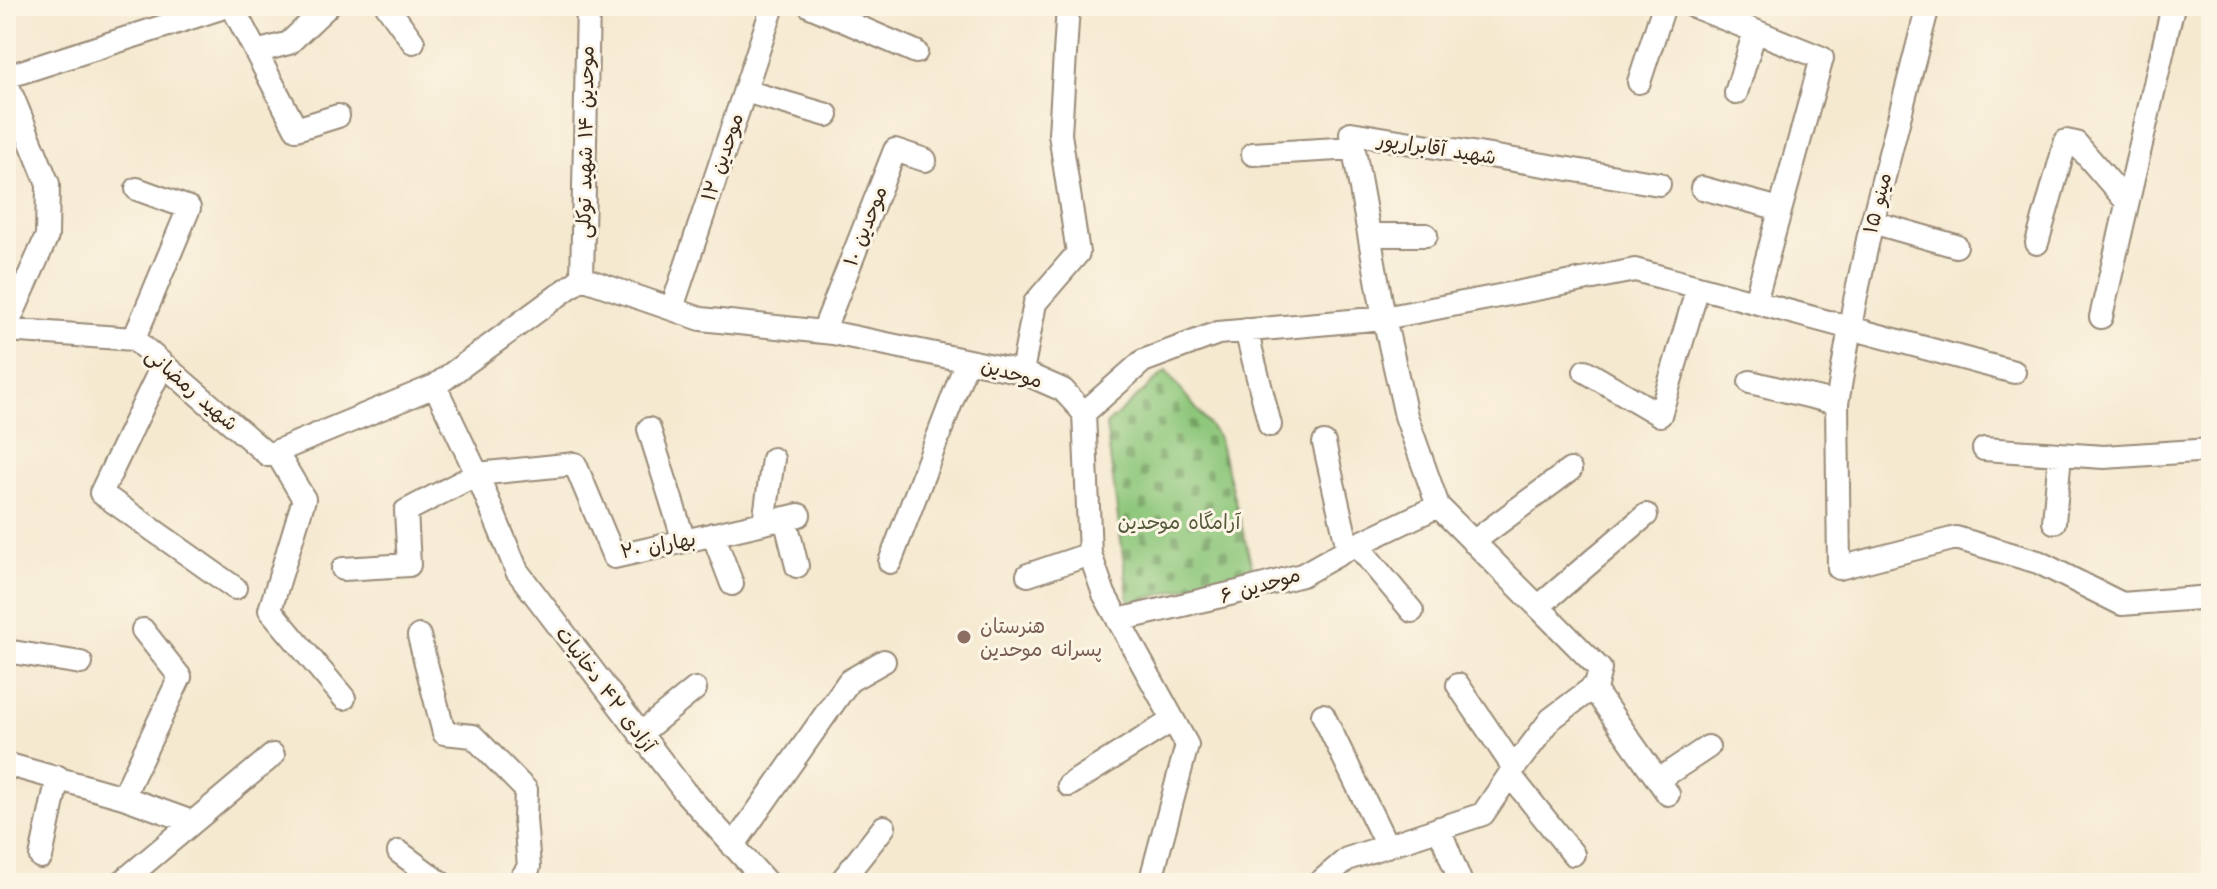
<svg xmlns="http://www.w3.org/2000/svg" width="2217" height="889" font-family="Kalam,'Playpen Sans Arabic',sans-serif">
  <style>
    .cemetery { fill: url(#cemetery-stones); stroke: #64784c; stroke-width: 2 }
    .lines { fill: none; stroke-linecap: round; stroke-linejoin: round }
    .minor-casing { stroke: #988a77; stroke-width: 26 }
    .minor { stroke: #fff; stroke-width: 22 }
    .education-dot { fill: #8d6e63; stroke: #fcf5e5; stroke-width: 3 }
    .labels { text-anchor: middle; stroke-width: 6; stroke-linejoin: round; paint-order: stroke }
    .street-label { font-size: 20px; fill: #3b2a1e; stroke: #fcf5e5 }
    .park-label { font-size: 20px; fill: #54593a; stroke: #fcf5e5 }
    .education-label { font-size: 20px; fill: #785e54; stroke: #fcf5e5; text-anchor: start }
  </style>
  <defs>
    <pattern id="cemetery-stones" width="16" height="16" patternUnits="userSpaceOnUse" patternTransform="scale(2)"><rect width="16" height="16" fill="#8ec77b"/><path d="M2 7V4a2 2 0 0 1 4 0v3zM10 15v-3a2 2 0 0 1 4 0v3z" fill="#75a264"/></pattern>
  </defs>
  <rect width="100%" height="100%" fill="#fcf5e5"/>
  <filter id="ink" filterUnits="userSpaceOnUse"><feTurbulence type="fractalNoise" baseFrequency=".0125" numOctaves="2"/><feDisplacementMap in="SourceGraphic" scale="16" xChannelSelector="R" yChannelSelector="G"/><feConvolveMatrix kernelMatrix="1 2 1 2 8 2 1 2 1" color-interpolation-filters="sRGB"/></filter>
  <filter id="wash" filterUnits="userSpaceOnUse"><feTurbulence type="fractalNoise" baseFrequency=".006" numOctaves="4" result="noise"/><feDisplacementMap in="SourceGraphic" scale="32" xChannelSelector="R" yChannelSelector="G"/><feGaussianBlur stdDeviation="1.8" result="paint"/><feColorMatrix in="noise" values="0 0 0 0 0 0 0 0 0 0 0 0 0 0 0 0 0 1.4 0 .05"/><feComposite in="paint" operator="in"/></filter>
  <g filter="url(#wash)">
    <rect width="100%" height="100%" fill="#f5e9d0"/>
    <path class="cemetery" d="M1166,371L1218,436L1253,570L1129,603L1106,425Z"/>
  </g>
  <g filter="url(#ink)">
    <g class="lines">
      <g class="minor-casing">
        <path id="minor" d="M232,6L296,129L338,116
          M387,6L413,42
          M810,6L916,52
          M1693,6L1822,58L1755,302
          M1928,6L1869,235L1854,305L1837,403L1839,568L1956,538L2038,562L2122,604L2211,597
          M256,52L289,43L328,6
          M6,77L227,6
          M6,81L48,184L47,236L6,328
          M1639,82L1664,6
          M745,91L827,115
          M1736,93L1755,31
          M1253,154L1354,148
          M1659,184L1351,133L1384,318L1635,270L2014,372
          M1702,188L1780,209
          M1872,222L1956,246
          M1370,235H1426
          M2037,243L2066,141L2076,143L2127,202
          M582,278L701,319L833,333L1022,372L1063,390L1084,413L1090,554L1104,594L1187,745L1150,883
          M582,278L588,6
          M672,308L773,6
          M2101,317L2173,6
          M6,330L134,339L268,455L435,386L582,278
          M1246,330L1270,425
          M823,332L895,150L925,160
          M134,339L189,208L137,189
          M163,364L101,493L235,588
          M1585,371L1660,415L1698,287
          M1022,372L1035,303L1078,253L1060,134L1068,6
          M1750,382L1837,403
          M435,386L477,474L517,571L684,791L767,883
          M1084,413L1143,361L1218,333L1384,318L1406,416L1438,506L1600,669L1596,685L1551,719L1514,768L1483,814L1347,859L1319,883
          M649,429L684,541
          M1324,443L1348,549
          M1984,449L2104,457L2211,450
          M276,452L304,499L270,610L344,698
          M785,518L797,566
          M2054,522L2060,454
          M764,523L773,459
          M713,534L732,584
          M1473,542L1570,470
          M1357,545L1412,611
          M890,562L967,361
          M343,569L409,565L406,511L477,474L575,464L614,557L799,515
          M1028,575L1090,554
          M1538,607L1646,515
          M1118,620L1238,592L1302,575L1348,549L1438,506
          M419,636L444,733L473,736L526,790L525,819L529,867L518,883
          M6,651L81,663
          M1458,685L1514,768
          M1593,688L1668,794
          M1323,715L1387,846
          M640,734L695,689
          M6,764L123,797L192,822
          M1510,775L1573,854
          M1658,780L1708,747
          M1069,785L1173,720
          M123,797L180,677L143,630
          M1439,828L1461,883
          M733,846L849,681L884,661
          M399,852L441,883
          M41,857L58,777
          M121,883L273,755
          M840,883L884,827"/>
      </g>
      <use href="#minor" class="minor"/>
    </g>
  </g>
  <circle class="education-dot" cx="964" cy="637" r="8"/>
  <g class="labels">
    <g class="street-label">
      <text transform="translate(585 142) rotate(-89)" y="7">موحدین ۱۴ شهید توکلی</text>
      <text transform="translate(1437 148) rotate(9)" y="7">شهید آقابرارپور</text>
      <text transform="translate(722 157) rotate(-71)" y="7">موحدین ۱۲</text>
      <text transform="translate(1877 203) rotate(-76)" y="7">مینو ۱۵</text>
      <text transform="translate(865 226) rotate(-68)" y="7">موحدین ۱۰</text>
      <text transform="translate(1012 373) rotate(16)" y="7">موحدین</text>
      <text transform="translate(192 389) rotate(41)" y="7">شهید رمضانی</text>
      <text transform="translate(658 545) rotate(-10)" y="7">بهاران ۲۰</text>
      <text transform="translate(1260 585) rotate(-16)" y="7">موحدین ۶</text>
      <text transform="translate(606 689) rotate(53)" y="7">آزادی ۴۲ دخانیات</text>
    </g>
    <g class="park-label">
      <text x="1179" y="529">آرامگاه موحدین</text>
    </g>
    <g class="education-label">
      <text x="980" y="633">هنرستان<tspan x="980" dy="23">پسرانه موحدین</tspan></text>
    </g>
  </g>
  <rect width="2217" height="889" fill="none" stroke="#fcf5e5" stroke-width="32"/>
</svg>
